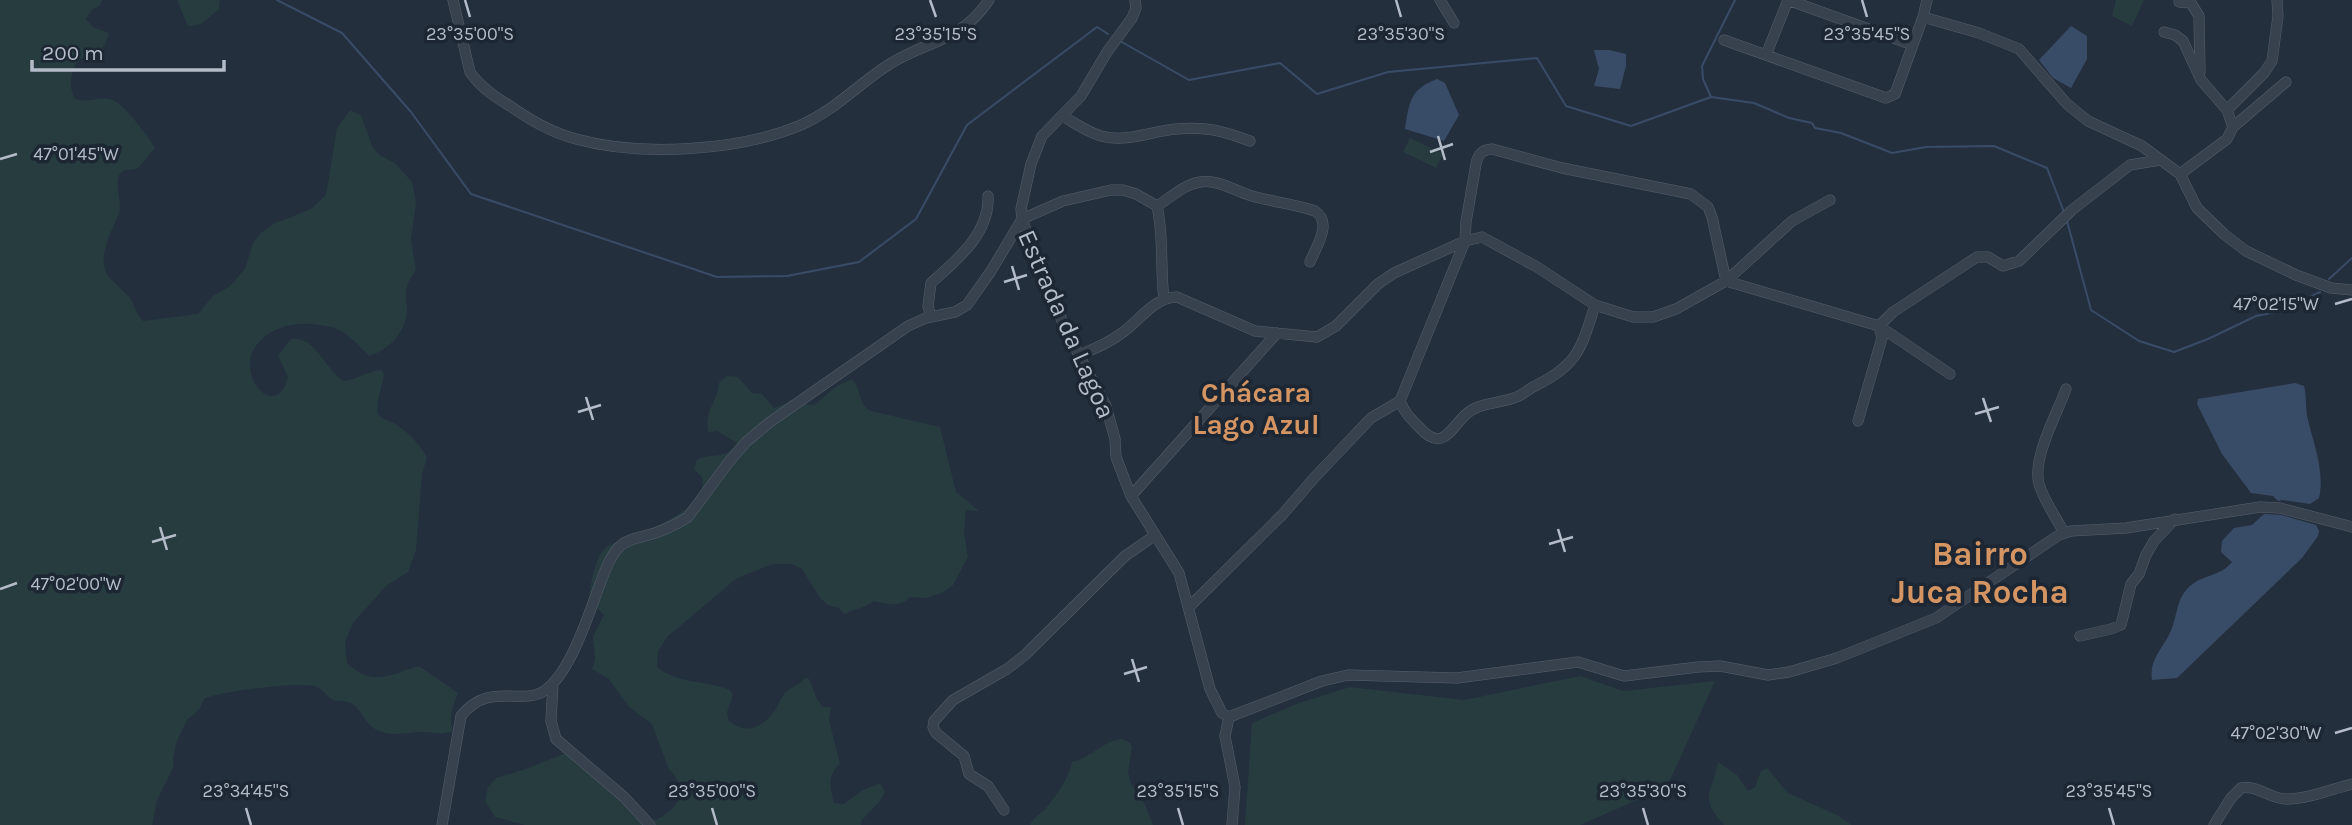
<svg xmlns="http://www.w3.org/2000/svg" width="2352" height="825" font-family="Karla,sans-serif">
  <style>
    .green { fill: #263c3f }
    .water { fill: #394c67 }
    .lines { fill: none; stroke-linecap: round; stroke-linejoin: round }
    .stream { stroke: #394c67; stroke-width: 2 }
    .minor-casing { stroke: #565f6c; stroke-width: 11 }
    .minor { stroke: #38414e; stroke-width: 10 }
    .ticks { fill: none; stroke: #b4bcc9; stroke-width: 2.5 }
    .labels { text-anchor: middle; stroke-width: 7; stroke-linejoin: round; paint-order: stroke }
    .street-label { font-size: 26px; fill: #b4bcc9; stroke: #1d2633 }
    .neighbourhood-label { font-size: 28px; font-weight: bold; fill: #d59563; stroke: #1d2633 }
    .district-label { font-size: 33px; font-weight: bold; fill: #d59563; stroke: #1d2633 }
    .ticks-label { font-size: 18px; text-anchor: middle; fill: #b4bcc9; stroke: #1d2633; stroke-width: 7; stroke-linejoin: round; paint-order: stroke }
  </style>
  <rect width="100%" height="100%" fill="#242f3e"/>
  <path class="green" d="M0,0H102L100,5L92,10L86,19L93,27L109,33C102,56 96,51 77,61C71,73 68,86 75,99C89,103 97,97 109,99C122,100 148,136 155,148L138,168C134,170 127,169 123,171C111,178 123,202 119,213C113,230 93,261 111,279C117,285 124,291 130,298C135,305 136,315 143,321L198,314L213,296L230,286L245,269L253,243L261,233L273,224L311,209L326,195L337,128L350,110L361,115L372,146L379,155L395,163L412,182L416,202L411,240L416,270C413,275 409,279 408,284C404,294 407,303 407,312C405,333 389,350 369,356C358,345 347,331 331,327C307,321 279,322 261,340C254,348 250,353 250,364C250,392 279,413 288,377L278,356L291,339C316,336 324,368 343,381C357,380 367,371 381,370L384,374C382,389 376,399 378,414C386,422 390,420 397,425C409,433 421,445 427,458L422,474L416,550L408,572L386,586L353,623L345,642L347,663C373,687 389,675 419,666L458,693C453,707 448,716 453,731C443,735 437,733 426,732C411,731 392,738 377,730C359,721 363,698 334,701C328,697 323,690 317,687C304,680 217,692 204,699L199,710L187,720L177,741L173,758L174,766L157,800L152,825H0Z
    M177,0H220L219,9L201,24L188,26Z
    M2116,0H2144L2132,26L2112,16Z
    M1410,138L1443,154L1436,168L1403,152Z
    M727,376L738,377L752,393L762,394L774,408L787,403L814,405L837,386L852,379C861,388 858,404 871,411L940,427L956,492L979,511L966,510L964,533L968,557L953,585L944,592L926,598L910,597C900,608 886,604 874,601C865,608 855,609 844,614L839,608L828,605L820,598L802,569L792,564H773L737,578L668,636L658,651L657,667C677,684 706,680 730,690L733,695L727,712L729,721C747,736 763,727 775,710C779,704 782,695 787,691C794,686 799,685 805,678L809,679L817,699L823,707H831L829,720L840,764C827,775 830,788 834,803L844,804L861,791L880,783L885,792L879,802L861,821V825H525L495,817L485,801L488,787L496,778L523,770L571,751L621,797L642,823C661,821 673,811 682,795L681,785L668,767L652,724L629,707L608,678L592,669L595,659L593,637L604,615C588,599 587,605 592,579C595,567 598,553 608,546C617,540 625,544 635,541C641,539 647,532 653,528C671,518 708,503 702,477L694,469L697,460C714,451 723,462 737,443L717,431L708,432C705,407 717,404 719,383Z
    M1580,676L1623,691L1715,681L1667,787L1580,825H1245L1252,723L1299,703L1350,687L1464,700Z
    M1122,739L1130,743L1132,747L1128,772L1131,783L1144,803L1153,825H1030C1036,814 1039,816 1046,808C1056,796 1069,778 1072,762C1091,758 1102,741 1122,739Z
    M1718,762L1737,775L1748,791L1755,787L1761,771L1767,768L1788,793L1837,815L1852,825H1724C1698,796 1712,795 1718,762Z"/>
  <path class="water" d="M2071,26L2087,36V59L2071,88L2053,78L2039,60Z
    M1594,50H1609L1626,54V66L1620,89L1594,86L1599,69Z
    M1437,79L1445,83L1459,115L1444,141L1405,129C1409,103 1410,89 1437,79Z
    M2295,383L2304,386C2307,397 2305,409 2308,420C2314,445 2325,472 2319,498L2310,504L2282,500L2278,501L2273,496L2251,493L2222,454L2197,404L2198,399Z
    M2264,514L2282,515L2316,525L2319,531L2318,536L2302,558L2177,678L2152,680C2149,661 2161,650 2169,635C2178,618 2175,599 2190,586C2204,574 2220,577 2232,562L2221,552L2222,541L2234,528L2252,525Z"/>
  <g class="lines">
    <path class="stream" d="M277,0L342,33L411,112L471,194L717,277L787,276L859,262L916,219L967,125L1097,27L1108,34
      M1120,41L1189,80L1280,63L1317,94L1388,72L1537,58L1566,106L1631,126L1711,97L1754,103L1789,118L1812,123L1815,128L1841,133L1892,153L1926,147L1994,146L2047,168L2064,212
      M1711,97L1703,79L1702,66L1735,0
      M2067,221L2091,310L2139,341L2174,352L2208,339L2256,316L2281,311L2320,292
      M2329,279L2352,258"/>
    <g class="minor-casing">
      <path id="minor" d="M453,0L470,72C480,87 495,97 510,106C530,120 552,133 576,139C641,157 739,151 801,125C836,110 861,81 893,62C932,39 960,42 989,0
        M1135,0L1136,8L1132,18L1107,52L1081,96L1042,136L1031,164L1021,209L1022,219L1047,287L1069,336L1106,406L1115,439L1116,457L1131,496L1179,573L1210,689L1222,713L1229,717L1225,736L1235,787L1232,825
        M1440,0L1454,23
        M1788,0L1913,45
        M2179,2L2191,3L2199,16L2200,72
        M1923,17L1979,33L2019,49L2067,104L2088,121L2142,146L2180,174L2197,208L2225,235L2246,251L2296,275L2331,288L2352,290
        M2164,32L2175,35L2183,41L2201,80L2227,110L2233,127
        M1724,40L1886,98L1895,94L1923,17L1927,0
        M1766,55L1788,0
        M2227,110L2264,73L2272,61L2278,16L2277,0
        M1062,116C1075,123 1087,132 1101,136C1126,143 1152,131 1176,129C1206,126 1223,131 1250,141
        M2180,174L2227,139L2233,127L2286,82
        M1157,206C1170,198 1185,184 1200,182C1218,179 1235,191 1252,196C1273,202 1295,204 1315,211C1333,223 1316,247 1310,262
        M931,317L928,306L931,283C957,260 990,233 988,196
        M1879,326L1950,374
        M1080,355C1093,349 1107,344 1119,335C1138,323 1153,297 1177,297L1255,331L1317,337L1336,326L1378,284L1394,273L1465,241L1482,237L1537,267L1595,305L1633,317H1653L1676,309L1726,281L1879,326L1893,312L1977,257H1988L2003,266L2019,261L2072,210L2130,165L2160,160
        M1400,401C1404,412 1411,419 1419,427C1448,459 1452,416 1478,407C1489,403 1502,402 1514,398C1521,396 1526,391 1533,387C1577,366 1581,350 1595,305
        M1858,421L1882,338L1879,326
        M1131,496L1277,333
        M2064,533C2056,517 2044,501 2039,484C2032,458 2057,414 2066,389
        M1189,607L1283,514L1314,478L1371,418L1400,401L1465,241L1466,222L1476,164C1478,154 1482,150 1492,149L1562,168L1691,194L1708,207L1712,217L1726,281L1792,221L1830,200
        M2080,636L2111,629L2121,625L2131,584L2139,574L2146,555L2154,541L2175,519
        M553,684L551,721L556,739L624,797L650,825
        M1229,717L1322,681L1348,675L1457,678L1578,662L1624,676L1698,667L1720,666L1768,675L1789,672L1837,658L1936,618L2059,535L2071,531L2126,528L2260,507L2280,508L2352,527
        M1004,810L988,786L969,774L964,756L936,733L933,727L934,721L953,700L1007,669L1025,655L1125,556L1154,536
        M442,825L461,716C490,679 525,709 548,688C572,668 589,613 600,584C605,571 610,556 620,546C629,538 643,537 655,533C667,529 677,524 688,517L728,463L746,442L770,422L908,326L926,318L955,312L967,305L991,271L1022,219L1063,201L1111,190H1123L1136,194L1157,206C1164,236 1160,268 1164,299
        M2214,825L2231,798L2241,788C2258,785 2268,798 2285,799C2306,800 2331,789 2352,784"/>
    </g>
    <use href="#minor" class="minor"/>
  </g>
  <path class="ticks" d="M465,0L470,17M930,0L936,17M1396,0L1401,17M1862,0L1867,17M1438,136L1445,160M1430,152L1453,144M0,159L17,154M1012,266L1019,290M1004,282L1027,275M2335,304L2352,299M586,397L593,420M1983,398L1991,422M578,412L601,405M1975,414L1999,407M160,527L167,550M1558,529L1565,552M152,542L176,535M1549,544L1573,537M0,589L17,583M1132,659L1139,682M1124,674L1147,667M2335,733L2352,728M246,808L251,825M712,808L717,825M1178,808L1183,825M1643,808L1648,825M2109,808L2114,825"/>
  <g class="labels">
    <g class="street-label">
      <text transform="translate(1067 324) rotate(66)" y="9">Estrada da Lagoa</text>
    </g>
    <g class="neighbourhood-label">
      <text x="1256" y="402">Chácara<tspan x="1256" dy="32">Lago Azul</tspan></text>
    </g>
    <g class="district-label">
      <text x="1980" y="565">Bairro<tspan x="1980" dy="38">Juca Rocha</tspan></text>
    </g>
  </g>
  <g class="ticks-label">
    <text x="470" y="40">23°35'00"S</text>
    <text x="936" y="40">23°35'15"S</text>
    <text x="1401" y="40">23°35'30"S</text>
    <text x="1867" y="40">23°35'45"S</text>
    <text x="76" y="160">47°01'45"W</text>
    <text x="2276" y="310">47°02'15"W</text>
    <text x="76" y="590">47°02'00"W</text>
    <text x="2276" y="739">47°02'30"W</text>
    <text x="246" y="797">23°34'45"S</text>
    <text x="712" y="797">23°35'00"S</text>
    <text x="1178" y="797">23°35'15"S</text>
    <text x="1643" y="797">23°35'30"S</text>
    <text x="2109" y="797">23°35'45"S</text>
  </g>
  <path d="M32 60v10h192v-10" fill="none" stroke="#b4bcc9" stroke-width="3.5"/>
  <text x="42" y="60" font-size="21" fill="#b4bcc9" stroke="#1d2633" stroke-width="5" paint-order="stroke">200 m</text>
</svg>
